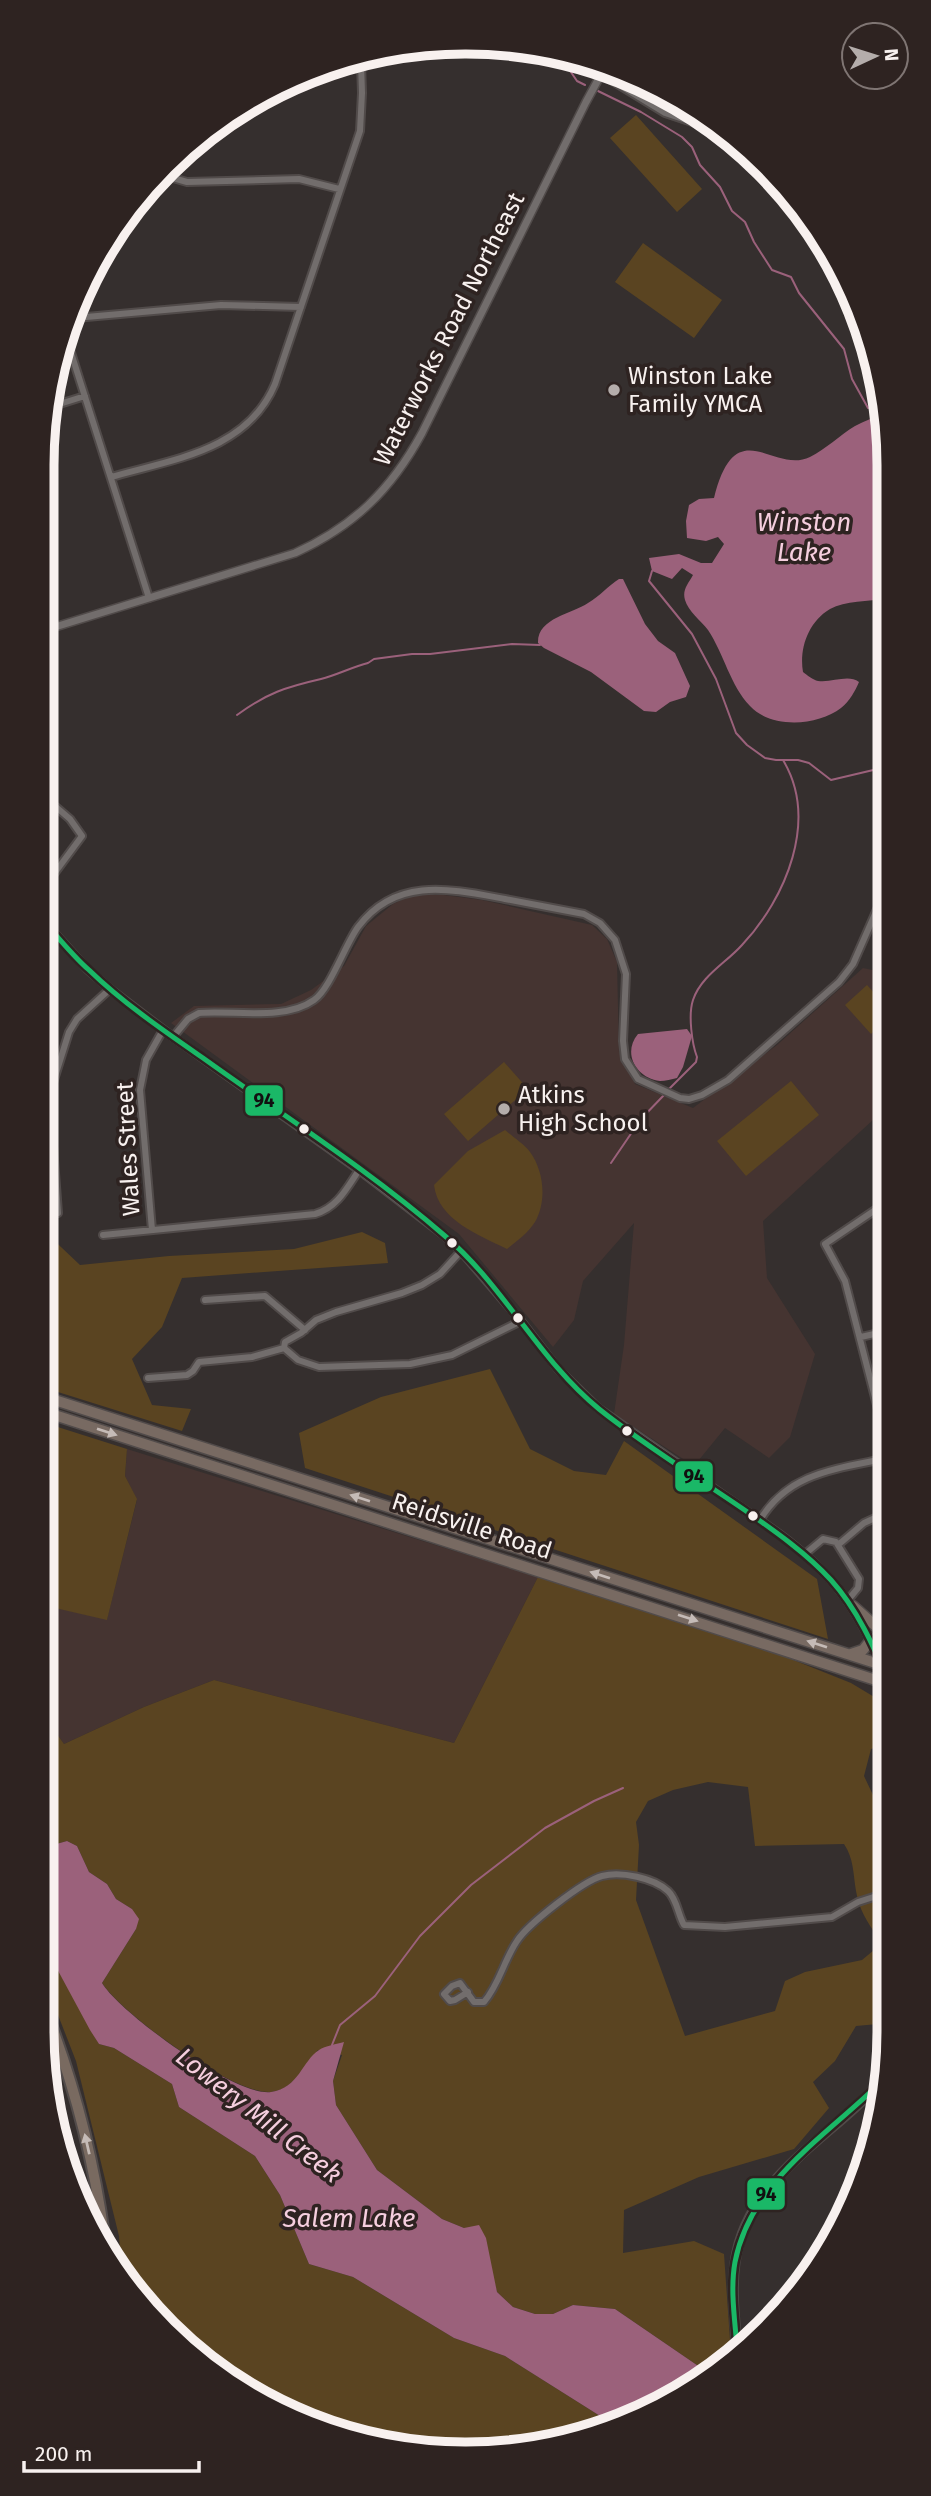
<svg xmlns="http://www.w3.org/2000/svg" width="931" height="2496" font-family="'Fira Sans',sans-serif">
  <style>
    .built { fill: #453431 }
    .green { fill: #5a4421; fill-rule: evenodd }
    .water { fill: #9b617b }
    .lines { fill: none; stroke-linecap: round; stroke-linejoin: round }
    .stream { stroke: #9b617b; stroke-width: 2 }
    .minor-casing { stroke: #514b4a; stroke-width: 10 }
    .tertiary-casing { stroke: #514b4a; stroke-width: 10 }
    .secondary-casing { stroke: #514b4a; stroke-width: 11 }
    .trunk-casing { stroke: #514b4a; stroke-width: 13 }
    .motorway-casing { stroke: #514b4a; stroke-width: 14 }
    .minor { stroke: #726d6c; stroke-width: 6 }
    .tertiary { stroke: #726d6c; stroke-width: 7 }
    .secondary { stroke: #746c69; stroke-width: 8 }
    .trunk { stroke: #786a62; stroke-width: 10 }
    .motorway { stroke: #796a60; stroke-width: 10 }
    .bus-1-casing { stroke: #2e2321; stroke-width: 10 }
    .bus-1 { stroke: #1ab867; stroke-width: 5 }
    .oneway { fill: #c5bbb7 }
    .oneway2 { fill: #c5bbb6 }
    .poi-dot { fill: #b4adab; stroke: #2e2321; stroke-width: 2.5 }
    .bus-dot { fill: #f8f1ef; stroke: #2e2321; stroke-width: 2.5 }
    .labels { text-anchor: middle; stroke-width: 7; stroke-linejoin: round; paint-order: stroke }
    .street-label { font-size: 24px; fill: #f8f1ef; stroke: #2e2321 }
    .poi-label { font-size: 24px; fill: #f8f1ef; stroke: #2e2321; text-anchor: start }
    .water-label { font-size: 26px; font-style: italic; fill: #f5cede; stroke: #2e2321 }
    .rim { fill: none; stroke: #f8f1ef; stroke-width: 9 }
    .line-badge { stroke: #2e2321; stroke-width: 2.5 }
    .pale-badge-label { font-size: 19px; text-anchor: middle; font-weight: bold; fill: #111 }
  </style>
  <rect width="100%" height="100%" fill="#352f2e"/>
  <path class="built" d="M412,895H444L482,900L592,925L607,939L617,962L619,1052L635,1084L693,1108L777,1045L863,968L887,973V1113L874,1119L763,1221L767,1278L815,1354L790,1437L769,1458L725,1428L694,1466L614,1414L624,1345L634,1223L583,1281L574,1320L553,1347L459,1234L171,1023L194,1006L281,1004L311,990L344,966L366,926L393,904Z
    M127,1449L538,1577L454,1743L214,1680L144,1707L64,1744L42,1713V1605L107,1619L137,1500L125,1476Z"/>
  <path class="green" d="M636,115L702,189L677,212L610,138Z
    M643,243L722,300L694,338L615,282Z
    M867,985L887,1007V1019L871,1034L845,1005Z
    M504,1062L528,1089L468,1141L444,1114Z
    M791,1081L819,1115L746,1176L717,1141Z
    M505,1130C513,1137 524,1144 530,1152C544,1171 547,1201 535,1222C528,1233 517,1241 507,1249C479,1235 438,1220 434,1185L468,1151Z
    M42,1229L80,1265L169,1256L294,1249L362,1232L385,1243L388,1263L182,1278L162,1327L132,1359L152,1405L191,1409L182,1431L42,1387Z
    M490,1369L530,1449L574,1471L606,1475L624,1441L817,1579L828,1639L305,1468L299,1433L381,1397Z
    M42,1422L127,1449L125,1476L137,1499L107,1620L42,1605Z
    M538,1577L776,1653L851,1683L886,1704L888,1709V1744L871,1749L864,1776L889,1829V2023L856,2026L835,2061L813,2082L829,2108L794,2149L699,2177L624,2210L623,2253L694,2241L724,2254L731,2354L710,2374L615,2309L573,2305L553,2314H535L513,2307L497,2292L490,2266L464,2228L442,2219L377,2170L336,2105L333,2081L342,2055L318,2050C306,2066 293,2090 271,2092C233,2095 122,2014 102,1983L136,1929L132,1909L116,1899L107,1884L89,1872L77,1846L67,1841L42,1848V1713L64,1744L144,1707L214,1680L454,1743ZM708,1782L748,1787L755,1846L844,1844C854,1859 853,1873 856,1891C859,1909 867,1922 877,1936L874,1950L862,1960L805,1972L785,1981L775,2011L685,2036L636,1900L639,1845L636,1822L648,1801L673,1790Z
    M42,1941L99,2044L114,2048L172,2084L179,2107L255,2156L280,2195L309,2264L353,2277L454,2338L505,2356L608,2421L549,2446L410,2450L254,2397L147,2309L121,2264L119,2236L76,2061L42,1974Z"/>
  <path class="water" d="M885,413L886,599C869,601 845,601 830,609C808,622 799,649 803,672C807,675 813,680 818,681C832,683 848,674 859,682C855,691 850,701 841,708C818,726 771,729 750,706C730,685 724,654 708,630C701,621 688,611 685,600C682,590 688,584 693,575L682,568L672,579L652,571L649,558L679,554L701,563H712L724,544L718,537L706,541L687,538L686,521L689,505L699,499L714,498C736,410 773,475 810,457C826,449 840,435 855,426C864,421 875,417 885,413Z
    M619,579H623L645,624L658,641L675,653L690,686L686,697L670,702L656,712L644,711L591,672L544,648L538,643C537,618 572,614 588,603C600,596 608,586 619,579Z
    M687,1029L692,1036L683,1067L677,1078C672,1079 665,1081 660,1081C636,1078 622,1053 638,1034Z
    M67,1841L77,1846L89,1872L107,1884L116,1899L132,1909L139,1919L136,1929L102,1983C120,2013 235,2097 271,2092C299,2088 302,2061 319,2050C325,2046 337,2044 344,2042L333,2081L336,2105L377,2170L442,2219L464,2228L479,2225L486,2238L497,2292L513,2307L535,2314H553L573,2305L615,2309L710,2374L700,2383L608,2421L505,2356L454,2338L353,2277L309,2264L280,2195L255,2156L179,2107L172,2084L114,2048L99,2044L90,2030L42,1941V1848Z"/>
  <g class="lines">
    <path class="stream" d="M560,56L577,81L585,85
      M598,91L641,112L682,137L692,147L700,165L720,187L732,211L745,222L754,242L772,270L791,277L799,293L844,349L852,379L868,408L883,410L885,413
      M652,571L649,581L692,634L716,679L736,733L747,745L765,758L776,760H798L809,763L831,780L886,767
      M237,715C267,693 286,687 321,679C337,675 352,667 368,663L374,659L412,654H430L512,644L540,645
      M669,1089L696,1062L697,1057C692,1044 688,1015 693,1000C701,976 726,963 742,945C786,898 819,820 783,760
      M611,1163L641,1119L665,1094
      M332,2045L340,2025L375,1996L420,1936L471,1885L545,1828L594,1801L623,1788"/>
    <g class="minor-casing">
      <path id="minor" d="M601,74L665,113L722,132
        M166,176L187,182L299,179L339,189
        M840,277L864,330
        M75,318L221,305L301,307
        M66,337L149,598
        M50,407L85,396
        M111,477C173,459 247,451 275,384L360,131L362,93L361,63
        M886,663C878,674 880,693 886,704
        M42,795L70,819L82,836L42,890
        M173,1037L188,1019L199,1013C233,1010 285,1021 314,1000C330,989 345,945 358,927C396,876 451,889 505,899C531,904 558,909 584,914L600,923L615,940L626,974L623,1041L625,1059L638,1079L680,1098L689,1099L702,1095L728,1080L839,982L853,964L886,889
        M887,1202L825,1244L845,1281L888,1448
        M58,1213L51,1119L52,1086L69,1032L77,1019L110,989
        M152,1230L140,1090L146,1060L163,1030
        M103,1235L315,1214C337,1208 347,1188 359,1170
        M205,1300L265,1296L305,1330
        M861,1337L887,1331
        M284,1348L298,1360L319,1367L410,1364L452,1355L521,1321
        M284,1348L285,1342L301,1333L316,1320L336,1312L402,1293L422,1285L440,1274L461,1251
        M148,1378L187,1375L193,1371L199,1362L252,1357L284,1348
        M760,1520C789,1472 837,1469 888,1458
        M838,1545L864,1523L888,1512
        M805,1554L823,1539L836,1542L859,1579L858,1588L848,1600
        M468,1992L455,2000L450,2001L444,1994L452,1986L460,1983L474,2002H484C499,1985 504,1960 517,1941C528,1924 583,1881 602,1876C621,1871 654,1878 668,1891C677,1899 678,1915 684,1925L725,1927L832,1917L858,1902L889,1892"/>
    </g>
    <g class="tertiary-casing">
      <path id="tertiary" d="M42,631L295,553C354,526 391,490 422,433L586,102L604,69
        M42,919L87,969L110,989L173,1037L359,1170L445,1236L461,1251L521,1321L558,1369L598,1408L778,1533C833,1574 854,1603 882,1665"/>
    </g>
    <g class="secondary-casing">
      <path id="secondary" d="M882,1665L888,1680
        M737,2348C735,2320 731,2291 735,2263C746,2178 831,2138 883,2080"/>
    </g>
    <g class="trunk-casing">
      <path id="trunk" d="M42,1396L888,1667
        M42,1411L888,1684
        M853,1606L888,1637
        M851,1654L863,1650L871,1640L886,1635"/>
    </g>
    <g class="motorway-casing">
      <path id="motorway" d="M42,2001C72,2076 93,2155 104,2235"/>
    </g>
    <use href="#minor" class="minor"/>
    <use href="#tertiary" class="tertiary"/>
    <use href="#secondary" class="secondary"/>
    <use href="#trunk" class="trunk"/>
    <use href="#motorway" class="motorway"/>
    <g class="bus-1-casing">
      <path id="bus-1" d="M42,919C57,936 72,955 89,970C123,1003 164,1031 203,1058C284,1116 370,1171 445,1236C504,1286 539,1360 599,1409C644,1445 698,1478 746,1511C776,1532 806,1553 831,1580C857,1609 873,1645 888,1680
        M737,2348C735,2320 730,2290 735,2262C751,2180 827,2136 882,2081"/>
    </g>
    <use href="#bus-1" class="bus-1"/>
  </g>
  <defs><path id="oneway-solid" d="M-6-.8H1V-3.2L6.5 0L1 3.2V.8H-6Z" transform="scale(1.75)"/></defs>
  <g class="oneway">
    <use href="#oneway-solid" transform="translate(107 1432) rotate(18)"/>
    <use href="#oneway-solid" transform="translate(360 1498) rotate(-162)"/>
    <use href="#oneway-solid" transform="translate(600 1575) rotate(-162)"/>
    <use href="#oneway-solid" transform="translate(688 1618) rotate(18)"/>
    <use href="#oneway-solid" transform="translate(817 1644) rotate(-162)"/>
  </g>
  <use class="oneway2" href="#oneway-solid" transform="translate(87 2144) rotate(-103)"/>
  <g class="poi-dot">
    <circle cx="614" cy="390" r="7"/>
    <circle cx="504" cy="1109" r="7"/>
  </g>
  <g class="bus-dot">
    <circle cx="304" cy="1129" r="6"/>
    <circle cx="452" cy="1243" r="6"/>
    <circle cx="518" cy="1318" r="6"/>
    <circle cx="627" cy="1431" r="6"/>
    <circle cx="753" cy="1516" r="6"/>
  </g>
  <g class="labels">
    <g class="street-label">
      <text transform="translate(449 329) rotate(-63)" y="8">Waterworks Road Northeast</text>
      <text transform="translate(128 1149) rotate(-93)" y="8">Wales Street</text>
      <text transform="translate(472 1526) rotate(18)" y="8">Reidsville Road</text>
    </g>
    <g class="poi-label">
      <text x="628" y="384">Winston Lake<tspan x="628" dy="28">Family YMCA</tspan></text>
      <text x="518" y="1103">Atkins<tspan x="518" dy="28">High School</tspan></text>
    </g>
    <g class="water-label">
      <text x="804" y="531">Winston<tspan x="804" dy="30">Lake</tspan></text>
      <text transform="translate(259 2115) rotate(38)" y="9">Lowery Mill Creek</text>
      <text x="349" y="2227">Salem Lake</text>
    </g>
  </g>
  <path d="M0 0H931V2496H0ZM465 54H466A411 411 0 0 1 877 465V2031A411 411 0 0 1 466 2442H465A411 411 0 0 1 54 2031V465A411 411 0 0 1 465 54Z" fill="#2e2321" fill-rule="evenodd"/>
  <path class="rim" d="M465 54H466A411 411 0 0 1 877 465V2031A411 411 0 0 1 466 2442H465A411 411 0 0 1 54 2031V465A411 411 0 0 1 465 54Z"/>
  <g class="line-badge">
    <rect x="244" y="1084" width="40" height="33" rx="7" fill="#1ab867"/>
    <rect x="674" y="1460" width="40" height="33" rx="7" fill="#1ab867"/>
    <rect x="746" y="2177" width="40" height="34" rx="7" fill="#1ab867"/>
  </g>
  <g class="pale-badge-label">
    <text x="264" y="1107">94</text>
    <text x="694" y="1483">94</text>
    <text x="766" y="2201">94</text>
  </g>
  <g transform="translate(875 56) rotate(86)"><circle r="33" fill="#2e2321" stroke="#7f7573" stroke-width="2"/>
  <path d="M0-5L12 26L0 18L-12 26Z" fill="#b4adab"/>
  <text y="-10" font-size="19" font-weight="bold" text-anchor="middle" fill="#f8f1ef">N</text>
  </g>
  <path d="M24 2461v10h175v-10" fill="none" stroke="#f8f1ef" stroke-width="3.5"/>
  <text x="35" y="2461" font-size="21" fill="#f8f1ef" stroke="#2e2321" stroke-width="5" paint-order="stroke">200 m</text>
</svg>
